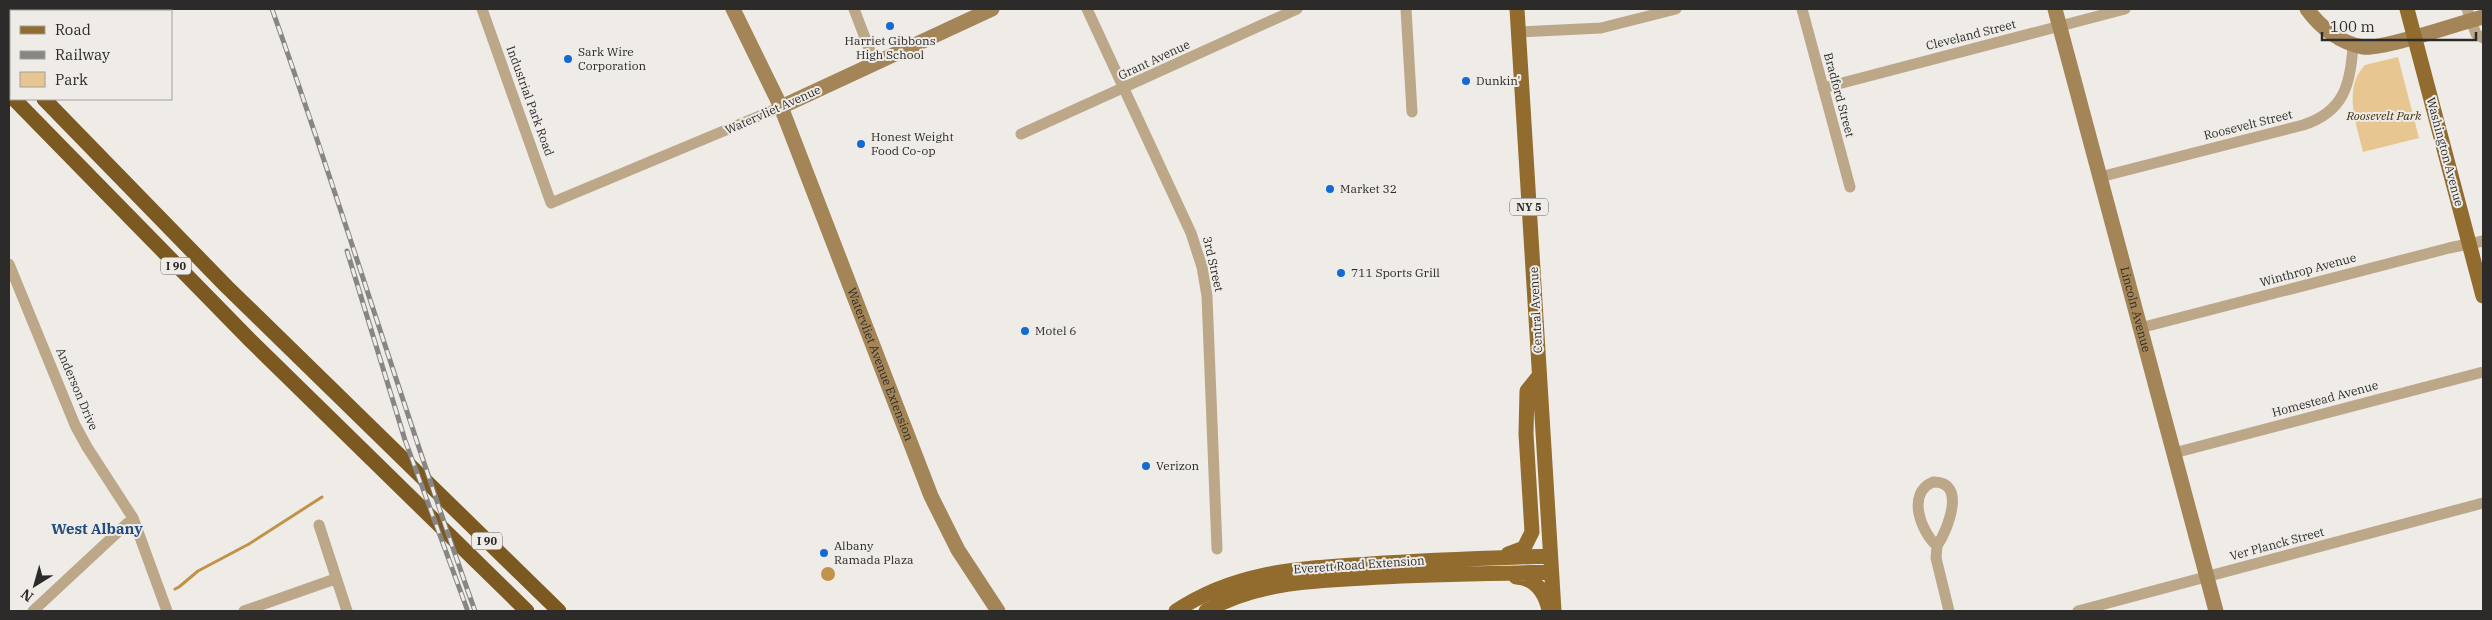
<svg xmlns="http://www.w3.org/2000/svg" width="2492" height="620" font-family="'IBM Plex Serif',serif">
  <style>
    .green { fill: #e8c692 }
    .water { fill: #c19349 }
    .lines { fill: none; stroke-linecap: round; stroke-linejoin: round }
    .stream { stroke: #c19349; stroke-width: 3 }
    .street { stroke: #bca889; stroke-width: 11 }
    .secondary { stroke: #a48557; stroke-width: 15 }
    .primary { stroke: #926c2f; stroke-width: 15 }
    .highway { stroke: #7b5920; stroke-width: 15 }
    .rail-casing { stroke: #888683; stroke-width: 5 }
    .rail { stroke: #efece8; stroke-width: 3; stroke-dasharray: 9; stroke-linecap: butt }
    .poi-dot { fill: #1569d3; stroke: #efece8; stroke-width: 2 }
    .labels { text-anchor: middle; stroke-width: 4; stroke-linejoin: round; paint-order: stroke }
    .shield { fill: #efece8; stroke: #666562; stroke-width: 1 }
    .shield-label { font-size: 11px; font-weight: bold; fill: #2c2b29 }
    .street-label { font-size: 12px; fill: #2c2b29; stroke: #efece8 }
    .poi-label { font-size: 12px; fill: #2c2b29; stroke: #efece8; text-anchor: start }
    .park-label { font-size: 12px; font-style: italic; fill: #3f2c0a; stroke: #efece8 }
    .quarter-label { font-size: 15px; font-weight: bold; fill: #254b80; stroke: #efece8 }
  </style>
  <rect width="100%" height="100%" fill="#efece8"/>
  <path class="green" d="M2398,57L2419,138L2363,152C2357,126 2342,88 2365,65Z"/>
  <path class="water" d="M821 574a7 7 0 1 1 14 0a7 7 0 1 1-14 0Z"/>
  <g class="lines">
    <path class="stream" d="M175,589L179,587L198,571L249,544L322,497"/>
    <path class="street" d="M482,9L551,203L781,107
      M854,9L875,64
      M1087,9L1191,233L1202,267L1207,296L1217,549
      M1406,9L1412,112
      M1802,9L1850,187
      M2467,9L2476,34L2483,38
      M1518,32L1601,28L1676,9
      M1823,88L2125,9
      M1021,134L1297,9
      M2100,177L2303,125C2344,112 2351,84 2353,44
      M9,264L75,425L87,447L133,518L167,611
      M2140,328L2449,248L2483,241
      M2174,453L2483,372
      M1933,482C1968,481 1947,531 1937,546C1921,532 1906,493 1933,482Z
      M319,525L347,611
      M1937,546L1936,558L1949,611
      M33,611L133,518
      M244,611L335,579
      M2078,611L2483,503"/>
    <g class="secondary">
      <path id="s1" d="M733,9L781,107L931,496L958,550L998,611"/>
      <path id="s2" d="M2055,9L2216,611"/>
      <path d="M2307,9C2320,27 2340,43 2363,47C2383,50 2459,23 2483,17"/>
      <path d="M781,107L992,9"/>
    </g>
    <path class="primary" d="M1517,9L1554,611
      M2407,9L2483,296
      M1508,554L1524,548L1532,532L1526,434L1527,391L1539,376
      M1516,577C1536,578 1545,592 1549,610
      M1176,611C1238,570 1299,569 1370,564C1430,560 1490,558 1550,556
      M1206,611C1255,583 1309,581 1365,578C1427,574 1489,574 1551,572"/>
    <path class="highway" d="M9,61L11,64
      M14,99L250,340L527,611
      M44,99L227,287L559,611"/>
    <g class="rail-casing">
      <path id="rail" d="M272,9C343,208 404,412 475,611
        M347,251L405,440L467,609"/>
    </g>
    <use href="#rail" class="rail"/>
  </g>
  <g class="poi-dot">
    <circle cx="890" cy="26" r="5"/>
    <circle cx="568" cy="59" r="5"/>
    <circle cx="1466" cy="81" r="5"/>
    <circle cx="861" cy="144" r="5"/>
    <circle cx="1330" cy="189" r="5"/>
    <circle cx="1341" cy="273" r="5"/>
    <circle cx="1025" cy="331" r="5"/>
    <circle cx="1146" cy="466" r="5"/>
    <circle cx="824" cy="553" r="5"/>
  </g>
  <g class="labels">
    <g class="shield">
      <rect x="1510" y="198.5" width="38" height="17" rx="4"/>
      <rect x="161" y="257.5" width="30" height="17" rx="4"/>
      <rect x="472" y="532.5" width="30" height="17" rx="4"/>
    </g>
    <g class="shield-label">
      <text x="1529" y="211">NY 5</text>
      <text x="176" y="270">I 90</text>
      <text x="487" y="545">I 90</text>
    </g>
    <g class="street-label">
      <text transform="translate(1971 35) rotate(-14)" y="4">Cleveland Street</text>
      <text transform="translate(1154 60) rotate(-25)" y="4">Grant Avenue</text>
      <text transform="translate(1839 95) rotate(75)" y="4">Bradford Street</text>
      <text transform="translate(530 101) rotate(70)" y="4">Industrial Park Road</text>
      <text transform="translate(773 110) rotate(-24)" y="4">Watervliet Avenue</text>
      <text transform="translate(2248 125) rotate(-14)" y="4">Roosevelt Street</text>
      <text transform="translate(2445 152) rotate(75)" y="4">Washington Avenue</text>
      <text transform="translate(1213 264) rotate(77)" y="4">3rd Street</text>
      <text transform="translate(2308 270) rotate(-15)" y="4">Winthrop Avenue</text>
      <text transform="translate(1536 310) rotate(-93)" y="4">Central Avenue</text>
      <text dy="4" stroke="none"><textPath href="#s2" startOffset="311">Lincoln Avenue</textPath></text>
      <text dy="4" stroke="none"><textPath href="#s1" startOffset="385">Watervliet Avenue Extension</textPath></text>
      <text transform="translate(77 389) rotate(67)" y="4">Anderson Drive</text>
      <text transform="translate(2325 399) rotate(-15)" y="4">Homestead Avenue</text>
      <text transform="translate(2277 544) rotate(-15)" y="4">Ver Planck Street</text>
      <text transform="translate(1359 565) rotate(-4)" y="4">Everett Road Extension</text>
    </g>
    <g class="poi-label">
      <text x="890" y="45" text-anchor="middle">Harriet Gibbons<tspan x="890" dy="14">High School</tspan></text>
      <text x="578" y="56">Sark Wire<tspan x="578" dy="14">Corporation</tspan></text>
      <text x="1476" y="85">Dunkin'</text>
      <text x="871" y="141">Honest Weight<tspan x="871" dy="14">Food Co-op</tspan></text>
      <text x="1340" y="193">Market 32</text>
      <text x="1351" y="277">711 Sports Grill</text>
      <text x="1035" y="335">Motel 6</text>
      <text x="1156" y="470">Verizon</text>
      <text x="834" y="550">Albany<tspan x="834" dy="14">Ramada Plaza</tspan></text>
    </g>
    <g class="park-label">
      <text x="2384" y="120">Roosevelt Park</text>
    </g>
    <g class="quarter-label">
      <text x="97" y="534">West Albany</text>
    </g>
  </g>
  <rect width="2492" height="620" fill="none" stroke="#2c2b29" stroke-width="20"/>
  <rect x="10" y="10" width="162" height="90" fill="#efece8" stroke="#a19f9c"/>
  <rect x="20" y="26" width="25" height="8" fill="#926c2f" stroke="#a19f9c"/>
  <text x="55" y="35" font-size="15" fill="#2c2b29">Road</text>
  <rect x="20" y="51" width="25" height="8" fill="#888683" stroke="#a19f9c"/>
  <text x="55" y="60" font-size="15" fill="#2c2b29">Railway</text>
  <rect x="20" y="72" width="25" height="15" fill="#e8c692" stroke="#a19f9c"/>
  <text x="55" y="85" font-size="15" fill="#2c2b29">Park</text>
  <g transform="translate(35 585) rotate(217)" stroke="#efece8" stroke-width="4" paint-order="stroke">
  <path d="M0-4L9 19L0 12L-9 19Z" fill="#2c2b29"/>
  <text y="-8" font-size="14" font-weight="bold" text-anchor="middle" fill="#2c2b29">N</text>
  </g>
  <path d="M2322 32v8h154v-8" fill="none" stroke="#2c2b29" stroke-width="2.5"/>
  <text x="2330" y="32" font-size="15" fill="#2c2b29" stroke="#efece8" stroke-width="4" paint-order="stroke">100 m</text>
</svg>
